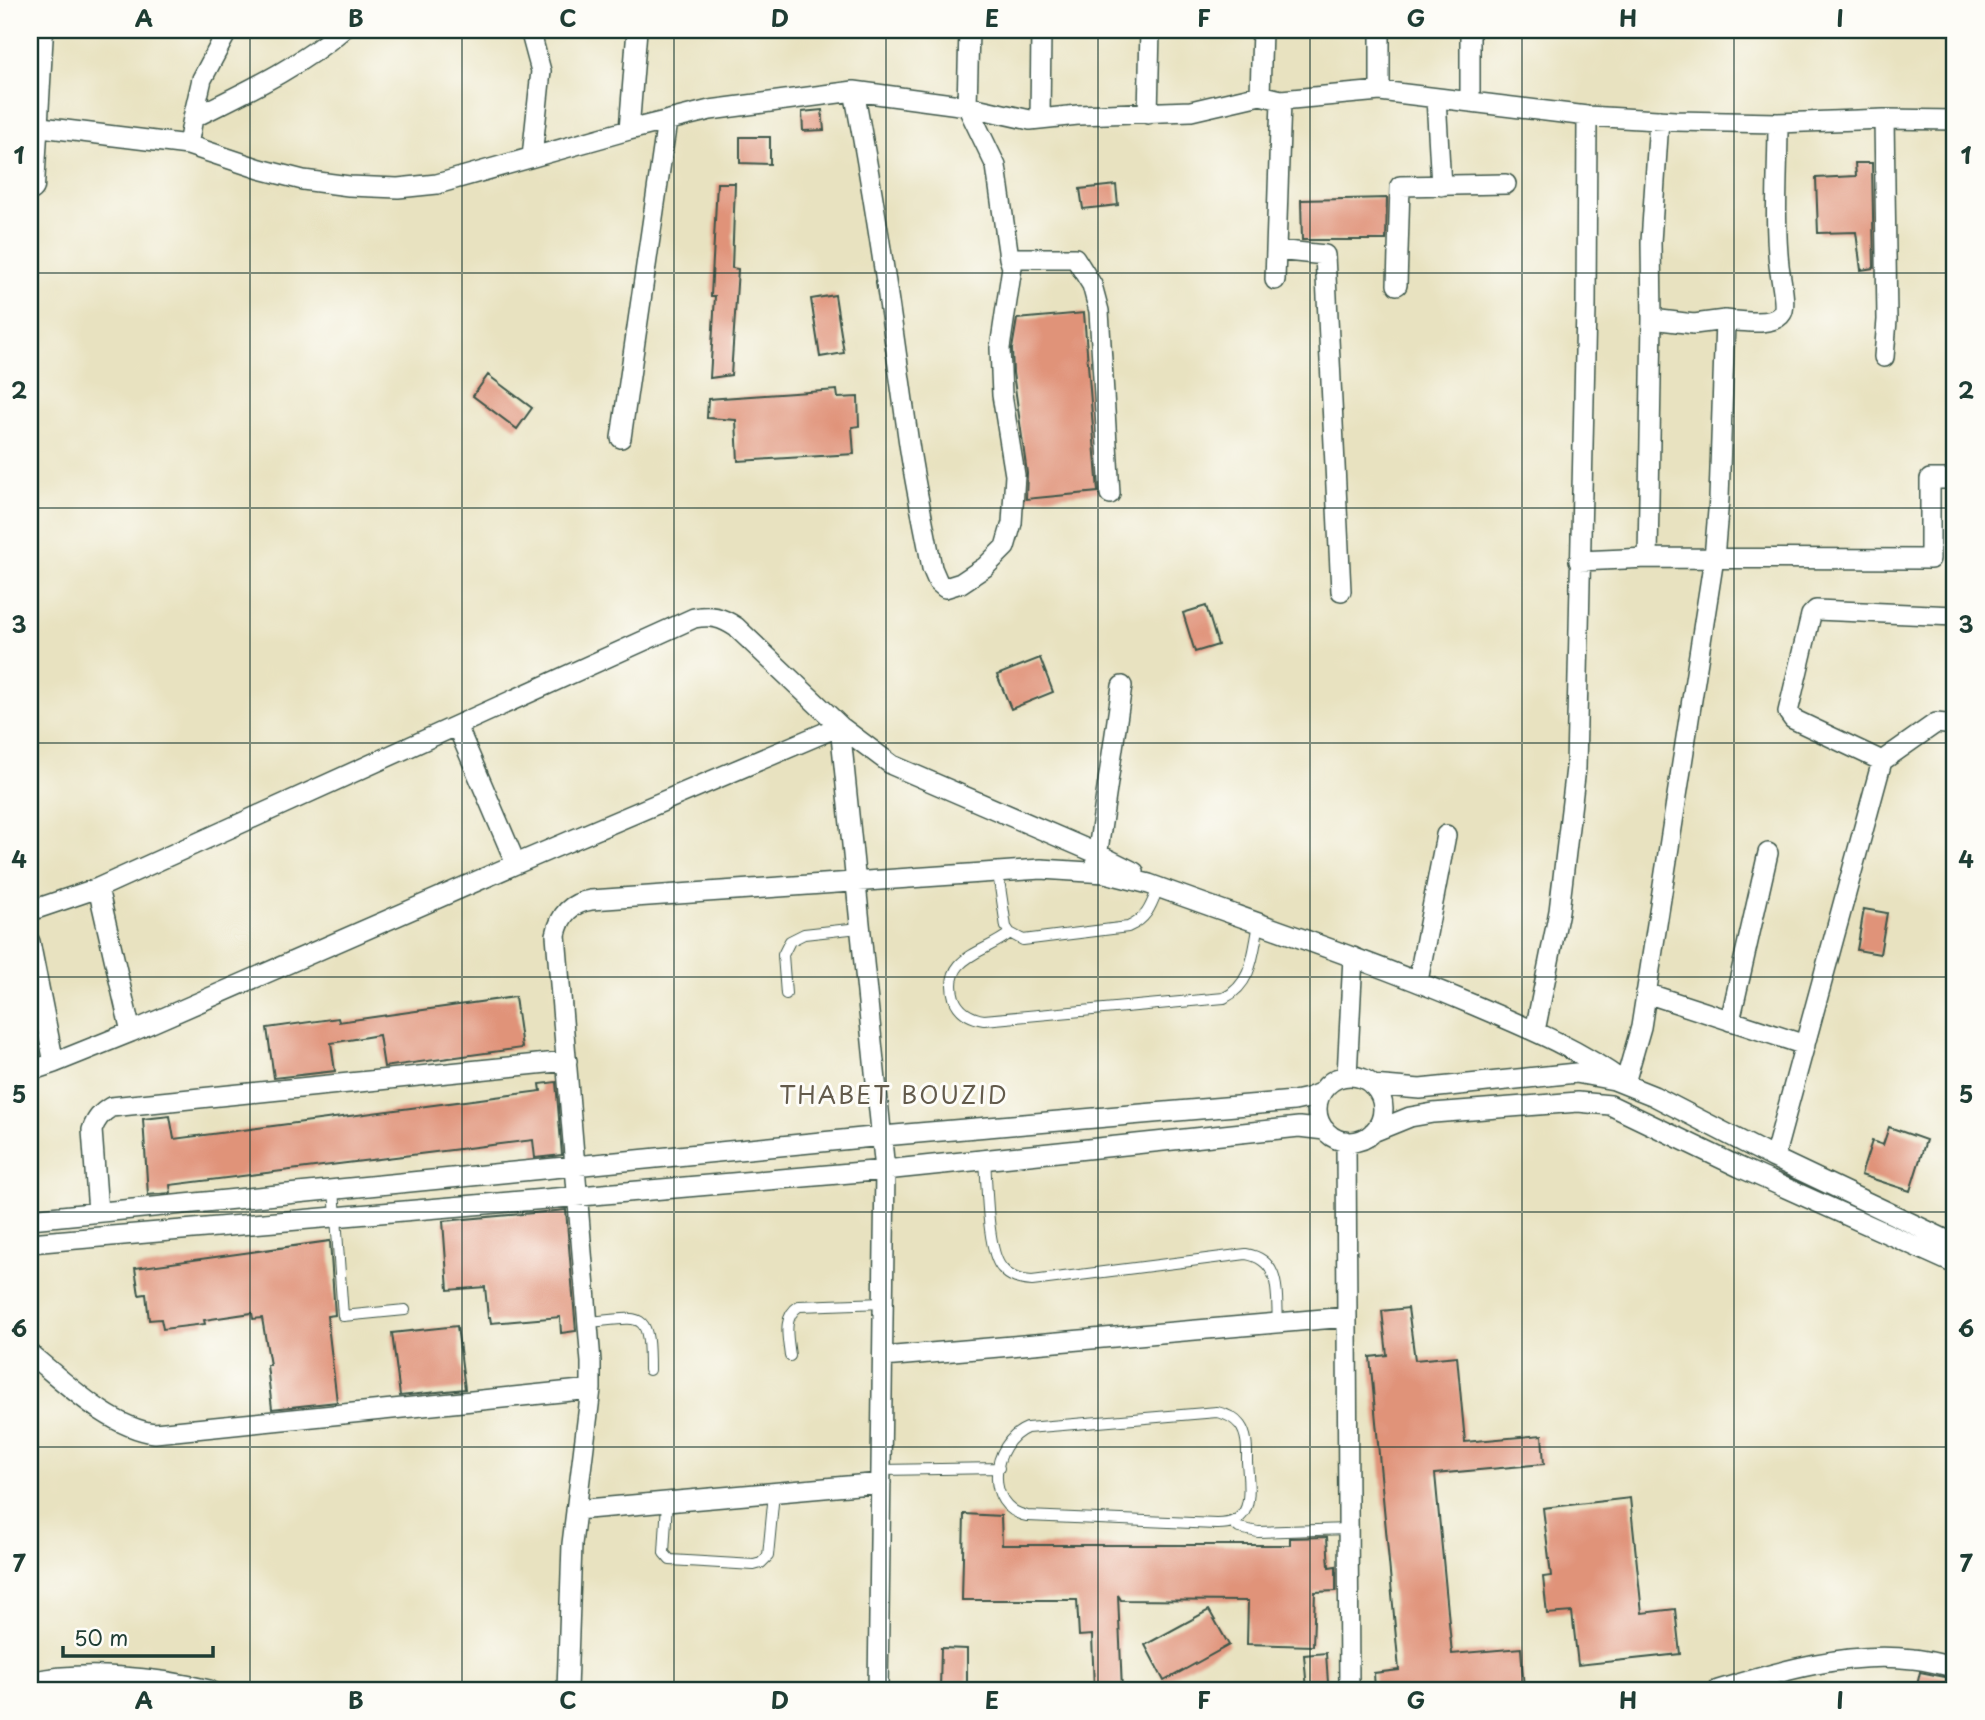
<svg xmlns="http://www.w3.org/2000/svg" width="1985" height="1720" font-family="'Playpen Sans',sans-serif">
  <style>
    .building { fill: #e09379 }
    .lines { fill: none; stroke-linecap: round; stroke-linejoin: round }
    .lane-casing { stroke: #3d5649; stroke-width: 12 }
    .street-casing { stroke: #3d5649; stroke-width: 22 }
    .secondary-casing { stroke: #3d5649; stroke-width: 31 }
    .lane { stroke: #fff; stroke-width: 10 }
    .street { stroke: #fff; stroke-width: 19 }
    .secondary { stroke: #fff; stroke-width: 28 }
    .grid { fill: none; stroke: #1f3d34; stroke-width: 2; stroke-opacity: 0.55 }
    .labels { text-anchor: middle; stroke-width: 6; stroke-linejoin: round; paint-order: stroke }
    .quarter-label { font-size: 24px; letter-spacing: 2px; fill: #635b4c; stroke: #fdfcf7 }
    .neatline { fill: none; stroke: #1f3d34; stroke-width: 2.5 }
    .grid-label { font-size: 23px; text-anchor: middle; font-weight: bold; fill: #1f3d34 }
  </style>
  <rect width="100%" height="100%" fill="#fdfcf7"/>
  <filter id="ink" filterUnits="userSpaceOnUse"><feTurbulence type="fractalNoise" baseFrequency=".0143" numOctaves="2"/><feDisplacementMap in="SourceGraphic" scale="14" xChannelSelector="R" yChannelSelector="G"/><feConvolveMatrix kernelMatrix="1 2 1 2 8 2 1 2 1" color-interpolation-filters="sRGB"/></filter>
  <filter id="wash" filterUnits="userSpaceOnUse"><feTurbulence type="fractalNoise" baseFrequency=".00686" numOctaves="4" result="noise"/><feDisplacementMap in="SourceGraphic" scale="28" xChannelSelector="R" yChannelSelector="G"/><feGaussianBlur stdDeviation="1.57" result="paint"/><feColorMatrix in="noise" values="0 0 0 0 0 0 0 0 0 0 0 0 0 0 0 0 0 1.4 0 .05"/><feComposite in="paint" operator="in"/></filter>
  <g filter="url(#wash)">
    <rect width="100%" height="100%" fill="#e8e2c0"/>
    <g id="blocks">
      <path class="building" d="M822,110L824,130L803,131L802,112Z
        M740,137H770V164L740,163Z
        M1855,163H1872L1874,268L1861,270L1856,232L1818,233L1816,178L1856,176Z
        M717,183H735L732,268L738,269L731,375L710,378L715,296H711Z
        M1116,185L1118,205L1083,209L1080,189Z
        M1387,198L1386,240H1302L1301,200Z
        M835,295L844,353L820,357L811,299Z
        M1084,313L1098,492L1026,499L1027,473L1013,373L1012,349L1017,319Z
        M488,375L532,408L517,429L473,396Z
        M837,390L838,398L858,397L859,426L852,427L854,454L738,461L736,420L707,418L708,399Z
        M1206,606L1218,645L1195,652L1183,613Z
        M1040,658L1053,692L1011,709L997,675Z
        M1864,909L1887,913L1880,954L1857,950Z
        M515,997L522,1048L384,1067L379,1035L331,1043L335,1071L274,1078L267,1028L338,1018L339,1022Z
        M556,1082L562,1155L535,1158L533,1140L170,1185L171,1193L148,1195L143,1119L170,1116L174,1139L541,1091L540,1084Z
        M1889,1127L1926,1140L1910,1191L1861,1175L1872,1141L1883,1145Z
        M566,1210L576,1331L561,1333L560,1317L491,1323L490,1317H488L485,1287L448,1290L443,1221Z
        M330,1241L335,1315L327,1316L337,1402L272,1409L267,1365H270L262,1318L253,1319L252,1313L204,1320L205,1324L163,1329L161,1319L149,1320L146,1294L139,1295L135,1268Z
        M1408,1308L1415,1360L1457,1356L1465,1442L1542,1435L1544,1464L1435,1474L1452,1654L1521,1648L1524,1690H1375L1374,1673L1399,1670L1370,1357L1387,1355L1382,1311Z
        M457,1326L465,1389L400,1396L392,1333Z
        M1630,1498L1642,1613L1675,1609L1680,1654L1578,1665L1572,1612L1547,1614L1543,1577L1551,1576L1543,1508Z
        M964,1514L1001,1516L1002,1545H1290V1538L1327,1537L1329,1567L1336,1566V1591L1315,1592L1313,1646L1247,1644L1248,1601L1121,1600L1118,1595L1122,1690H1094L1092,1635L1079,1636L1077,1600H962Z
        M1209,1610L1229,1645L1164,1681L1145,1645Z
        M941,1648L967,1649V1690H940Z
        M1326,1653L1328,1683H1322L1323,1690H1307L1304,1655Z
        M1920,1672L1955,1679V1690H1916Z"/>
    </g>
  </g>
  <g filter="url(#ink)">
    <use href="#blocks" fill-opacity="0" stroke="#3d5649" stroke-width="2"/>
    <g class="lines">
      <g class="lane-casing">
        <path id="lane" d="M998,873L1006,927L1010,933L1023,940L1128,927C1147,919 1151,906 1158,888
          M1010,933C986,953 942,956 954,998C959,1012 971,1018 984,1020L1224,998C1253,984 1253,952 1259,924
          M786,994L783,955L790,941L804,934L859,928
          M985,1159C987,1184 987,1252 1002,1268C1010,1278 1020,1280 1032,1281L1246,1254C1282,1260 1276,1294 1278,1323
          M334,1189L343,1316L405,1310
          M590,1322C644,1317 649,1310 649,1370
          M790,1356C788,1338 782,1317 799,1306L884,1303
          M1217,1412C1226,1414 1234,1417 1240,1425C1248,1436 1247,1450 1247,1462C1249,1490 1256,1525 1216,1524L1027,1516C983,1507 991,1443 1027,1428Z
          M882,1470L999,1468
          M667,1502L664,1553L670,1560L754,1565L761,1563L768,1556L774,1493
          M1232,1522L1239,1528L1258,1532L1348,1529"/>
      </g>
      <g class="street-casing">
        <path id="street" d="M530,30L541,71L532,157
          M969,30L967,106L996,166L1009,258H1075L1092,285L1099,311L1110,494
          M854,91C876,206 892,321 908,437C914,481 924,524 932,568L938,582L945,588L961,583L985,567L1005,547L1012,523L1015,475L1002,395L1000,348L1012,267L1009,258
          M1380,91V30
          M1260,95L1262,30
          M1436,98L1441,186
          M1470,102V30
          M1148,114L1150,30
          M193,118L202,79L228,30
          M1040,119L1041,30
          M33,126L188,145L260,169L303,180L349,186L398,188L437,184L629,130L710,110L854,91L967,106L1030,120L1078,115L1191,111L1260,95L1281,100L1380,91L1587,116L1675,121L1778,123L1884,119L1955,120
          M629,130L637,30
          M188,145L193,118C245,92 298,68 342,30
          M1276,250L1325,255L1341,591
          M1275,280L1281,100
          M1397,285L1400,186L1506,184
          M1725,320C1739,321 1774,327 1782,313C1787,306 1780,275 1779,265C1774,219 1778,170 1778,123
          M1884,357L1887,320L1884,119
          M621,438L667,121
          M1648,558L1930,559V479H1955
          M1579,561L1648,558L1652,319
          M1955,616L1816,610L1811,615L1788,712L1793,719L1882,761L1936,723L1955,725
          M457,726L516,864
          M1096,864L1122,686
          M98,888L131,1032
          M30,911L98,888L694,618C711,615 721,617 736,627L840,726L892,765L1096,853L1134,872
          M30,942L54,1063
          M1418,981L1446,835
          M1646,993L1805,1045
          M1730,1021L1768,853
          M1535,1031L1559,911L1576,768L1586,307L1587,116
          M30,1071L54,1063L131,1032L516,864L840,726L885,1170L878,1690
          M1347,1076L1353,957
          M1317 1109a33 33 0 1 1 66 0a33 33 0 1 1-66 0Z
          M1372,1085L1420,1089L1576,1073L1614,1080L1654,1096L1774,1158L1955,1244
          M1373,1132L1410,1117L1433,1113L1578,1102L1610,1105L1739,1167L1955,1264
          M1346,1141L1349,1690
          M1774,1158L1882,761
          M98,1212L92,1130C96,1119 101,1113 111,1107L567,1061
          M30,1219L883,1136L1294,1101L1308,1098L1322,1092
          M30,1243L885,1170L1299,1127L1325,1130
          M30,1354C65,1382 110,1428 155,1433L591,1389
          M883,1357L1347,1317
          M576,1510L881,1483
          M30,1682C82,1670 157,1677 209,1690
          M567,1690L572,1544L591,1389V1362L556,935C560,915 571,903 591,900L1041,869L1105,873L1149,884C1256,923 1365,959 1469,1003C1523,1026 1578,1048 1625,1083L1641,1027L1714,558L1719,499L1725,320L1694,324L1652,319L1651,242L1659,120
          M1718,1690C1780,1671 1848,1651 1913,1659C1927,1660 1941,1665 1955,1667"/>
      </g>
      <g class="secondary-casing">
        <path id="secondary" d="M30,186L39,30"/>
      </g>
      <use href="#lane" class="lane"/>
      <use href="#street" class="street"/>
      <use href="#secondary" class="secondary"/>
    </g>
  </g>
  <path class="grid" d="M250,30V1690M462,30V1690M674,30V1690M886,30V1690M1098,30V1690M1310,30V1690M1522,30V1690M1734,30V1690M30,273H1955M30,508H1955M30,743H1955M30,977H1955M30,1212H1955M30,1447H1955"/>
  <g class="labels">
    <g class="quarter-label">
      <text x="894" y="1104">THABET BOUZID</text>
    </g>
  </g>
  <rect width="1985" height="1720" fill="none" stroke="#fdfcf7" stroke-width="77"/>
  <path d="M63 1646v10h150v-10" fill="none" stroke="#1f3d34" stroke-width="3.5"/>
  <text x="74" y="1646" font-size="21" fill="#1f3d34" stroke="#fdfcf7" stroke-width="5" paint-order="stroke">50 m</text>
  <rect x="38" y="38" width="1908" height="1644" class="neatline"/>
  <g class="grid-label">
    <text x="144" y="27">A</text>
    <text x="356" y="27">B</text>
    <text x="568" y="27">C</text>
    <text x="780" y="27">D</text>
    <text x="992" y="27">E</text>
    <text x="1204" y="27">F</text>
    <text x="1416" y="27">G</text>
    <text x="1628" y="27">H</text>
    <text x="1840" y="27">I</text>
    <text x="19" y="164">1</text>
    <text x="1966" y="164">1</text>
    <text x="19" y="399">2</text>
    <text x="1966" y="399">2</text>
    <text x="19" y="633">3</text>
    <text x="1966" y="633">3</text>
    <text x="19" y="868">4</text>
    <text x="1966" y="868">4</text>
    <text x="19" y="1103">5</text>
    <text x="1966" y="1103">5</text>
    <text x="19" y="1337">6</text>
    <text x="1966" y="1337">6</text>
    <text x="19" y="1572">7</text>
    <text x="1966" y="1572">7</text>
    <text x="144" y="1709">A</text>
    <text x="356" y="1709">B</text>
    <text x="568" y="1709">C</text>
    <text x="780" y="1709">D</text>
    <text x="992" y="1709">E</text>
    <text x="1204" y="1709">F</text>
    <text x="1416" y="1709">G</text>
    <text x="1628" y="1709">H</text>
    <text x="1840" y="1709">I</text>
  </g>
</svg>
